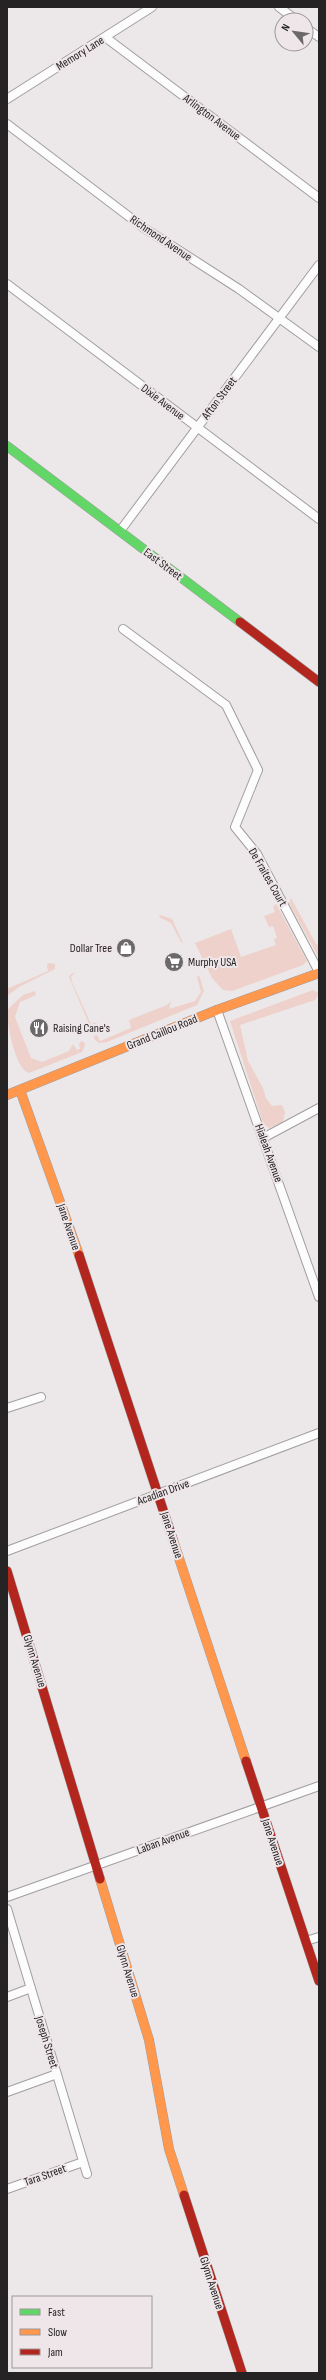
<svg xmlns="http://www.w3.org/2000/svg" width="326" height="2380" font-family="'Sofia Sans Condensed',sans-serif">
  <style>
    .grass { fill: #edd1ca }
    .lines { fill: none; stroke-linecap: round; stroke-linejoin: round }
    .street-casing { stroke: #a19e9f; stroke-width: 10 }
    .fast-casing { stroke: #a19e9f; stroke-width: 10 }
    .slow-casing { stroke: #a19e9f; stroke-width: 10 }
    .jam-casing { stroke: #a19e9f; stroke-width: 10 }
    .street { stroke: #fcfcfc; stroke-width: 8 }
    .fast { stroke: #63d668; stroke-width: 9 }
    .slow { stroke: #ff974d; stroke-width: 9 }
    .jam { stroke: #b3261e; stroke-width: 9 }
    .labels { text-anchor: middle; stroke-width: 4; stroke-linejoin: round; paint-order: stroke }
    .street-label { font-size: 12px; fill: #262324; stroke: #eee6e9 }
    .poi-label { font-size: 12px; fill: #262324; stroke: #eee6e9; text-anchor: start }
  </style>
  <rect width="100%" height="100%" fill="#ece8ea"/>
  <path class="grass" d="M291,898L316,944L319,945V958L289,903Z
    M276,904L307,961L303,965L232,991L223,990L212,978L195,943L231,929L241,957L276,945L274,939L277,938L273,926L269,927L264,916L275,912L273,907Z
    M160,915L172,919L183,943L181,942L171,923L159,917Z
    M48,963L55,964V969L19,987L7,996V989L48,971L47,966Z
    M75,972L71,977L72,982L91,1024L98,1022L92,1026L89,1024L69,977L71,974Z
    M199,975L204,991L197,1005L107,1042L99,1043L94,1039V1036L97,1035L100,1041L131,1028L129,1020L167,1005L171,1001L169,1009L195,1001L201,992L197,977Z
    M313,990L319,993L315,1000L240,1025L248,1061L263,1088L266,1098L272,1106L282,1105L285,1112L283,1122L269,1128L263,1123L230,1021Z
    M35,991L36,995L20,1002L15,1017L31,1058L42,1062L69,1051L73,1044L77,1050L80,1049L79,1044L81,1041L84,1042L85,1045L82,1052L29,1073C15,1069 7,1024 7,1010L23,995Z"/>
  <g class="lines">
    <g class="street-casing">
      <path id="street" d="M279,7L296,20
        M306,28L319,37
        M105,37L319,198
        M7,99L152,7
        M7,124L144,228L239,289L319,347
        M7,284L319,519
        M120,531L319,265
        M123,629L226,705L258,770L235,827L257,854L319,972
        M217,1010L319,1297
        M263,1138L319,1108
        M7,1408L41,1397
        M7,1551L319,1433
        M7,1897L319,1786
        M7,1909L87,2174
        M306,1941L319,1937
        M7,1997L31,1988
        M7,2092L57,2074
        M7,2189L83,2162"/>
    </g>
    <g class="fast-casing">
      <path id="fast" d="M7,446L240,622"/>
    </g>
    <g class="slow-casing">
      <path id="slow" d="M20,1090L79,1255
        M7,1095L217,1010L319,973
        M173,1540L246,1761
        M100,1879L149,2040L169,2149L184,2195"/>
    </g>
    <g class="jam-casing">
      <path id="jam" d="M240,622L319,682
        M79,1255L173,1540
        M7,1571L100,1879
        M246,1761L319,1981
        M184,2195L242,2373"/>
    </g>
    <use href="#street" class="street"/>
    <use href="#fast" class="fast"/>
    <use href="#slow" class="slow"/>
    <use href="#jam" class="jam"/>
  </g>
  <defs>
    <g id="shop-disc" transform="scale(1)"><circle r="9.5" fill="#6b6869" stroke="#eee6e9"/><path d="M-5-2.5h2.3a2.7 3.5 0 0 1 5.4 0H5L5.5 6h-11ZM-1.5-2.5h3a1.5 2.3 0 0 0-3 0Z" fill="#fff"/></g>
    <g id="supermarket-disc" transform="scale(1)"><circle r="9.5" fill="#6b6869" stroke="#eee6e9"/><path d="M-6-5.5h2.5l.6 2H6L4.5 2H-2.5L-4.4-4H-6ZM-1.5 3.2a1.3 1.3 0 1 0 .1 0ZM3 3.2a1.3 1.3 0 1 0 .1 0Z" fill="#fff"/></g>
    <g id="restaurant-disc" transform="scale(1)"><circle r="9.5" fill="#6b6869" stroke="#eee6e9"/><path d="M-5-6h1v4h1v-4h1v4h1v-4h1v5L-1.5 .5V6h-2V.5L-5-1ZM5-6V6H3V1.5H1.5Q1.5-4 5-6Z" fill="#fff"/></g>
  </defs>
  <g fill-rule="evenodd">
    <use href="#shop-disc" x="126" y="948"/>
    <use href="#supermarket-disc" x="174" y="962"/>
    <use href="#restaurant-disc" x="39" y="1028"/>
  </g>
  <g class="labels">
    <g class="street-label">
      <text transform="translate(80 53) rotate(-32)" y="4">Memory Lane</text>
      <text transform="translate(212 117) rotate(37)" y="4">Arlington Avenue</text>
      <text transform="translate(161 238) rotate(34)" y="4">Richmond Avenue</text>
      <text transform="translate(219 398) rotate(-53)" y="4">Afton Street</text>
      <text transform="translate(163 402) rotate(37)" y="4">Dixie Avenue</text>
      <text transform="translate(163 564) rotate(37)" y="4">East Street</text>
      <text transform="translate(268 877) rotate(60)" y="4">De Fraites Court</text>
      <text transform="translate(162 1032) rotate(-22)" y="4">Grand Caillou Road</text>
      <text transform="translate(269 1153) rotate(70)" y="4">Hialeah Avenue</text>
      <text transform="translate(69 1227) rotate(71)" y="4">Jane Avenue</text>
      <text transform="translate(163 1492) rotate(-20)" y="4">Acadian Drive</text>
      <text transform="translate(172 1535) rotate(72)" y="4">Jane Avenue</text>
      <text transform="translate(35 1661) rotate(73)" y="4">Glynn Avenue</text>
      <text transform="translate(163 1841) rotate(-20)" y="4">Laban Avenue</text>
      <text transform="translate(273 1842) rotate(72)" y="4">Jane Avenue</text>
      <text transform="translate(128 1971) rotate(73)" y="4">Glynn Avenue</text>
      <text transform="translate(47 2042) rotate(73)" y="4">Joseph Street</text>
      <text transform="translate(45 2175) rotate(-20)" y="4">Tara Street</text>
      <text transform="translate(212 2283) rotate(72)" y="4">Glynn Avenue</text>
    </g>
    <g class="poi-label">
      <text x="112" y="952" text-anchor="end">Dollar Tree</text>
      <text x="188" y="966">Murphy USA</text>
      <text x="53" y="1032">Raising Cane's</text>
    </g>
  </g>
  <rect width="326" height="2380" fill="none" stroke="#262324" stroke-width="16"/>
  <rect x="12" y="2296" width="140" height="72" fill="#eee6e9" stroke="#9e989a"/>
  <rect x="20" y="2309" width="20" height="6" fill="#63d668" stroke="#9e989a"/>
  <text x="48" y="2316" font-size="12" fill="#262324">Fast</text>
  <rect x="20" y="2329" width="20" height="6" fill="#ff974d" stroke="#9e989a"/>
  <text x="48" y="2336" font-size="12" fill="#262324">Slow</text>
  <rect x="20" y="2349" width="20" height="6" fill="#b3261e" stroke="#9e989a"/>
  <text x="48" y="2356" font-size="12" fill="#262324">Jam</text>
  <g transform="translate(294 32) rotate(299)"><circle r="19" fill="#eee6e9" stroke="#9e989a"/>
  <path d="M0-3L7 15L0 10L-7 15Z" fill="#6b6869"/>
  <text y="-6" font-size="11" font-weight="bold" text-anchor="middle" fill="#262324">N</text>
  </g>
</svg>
